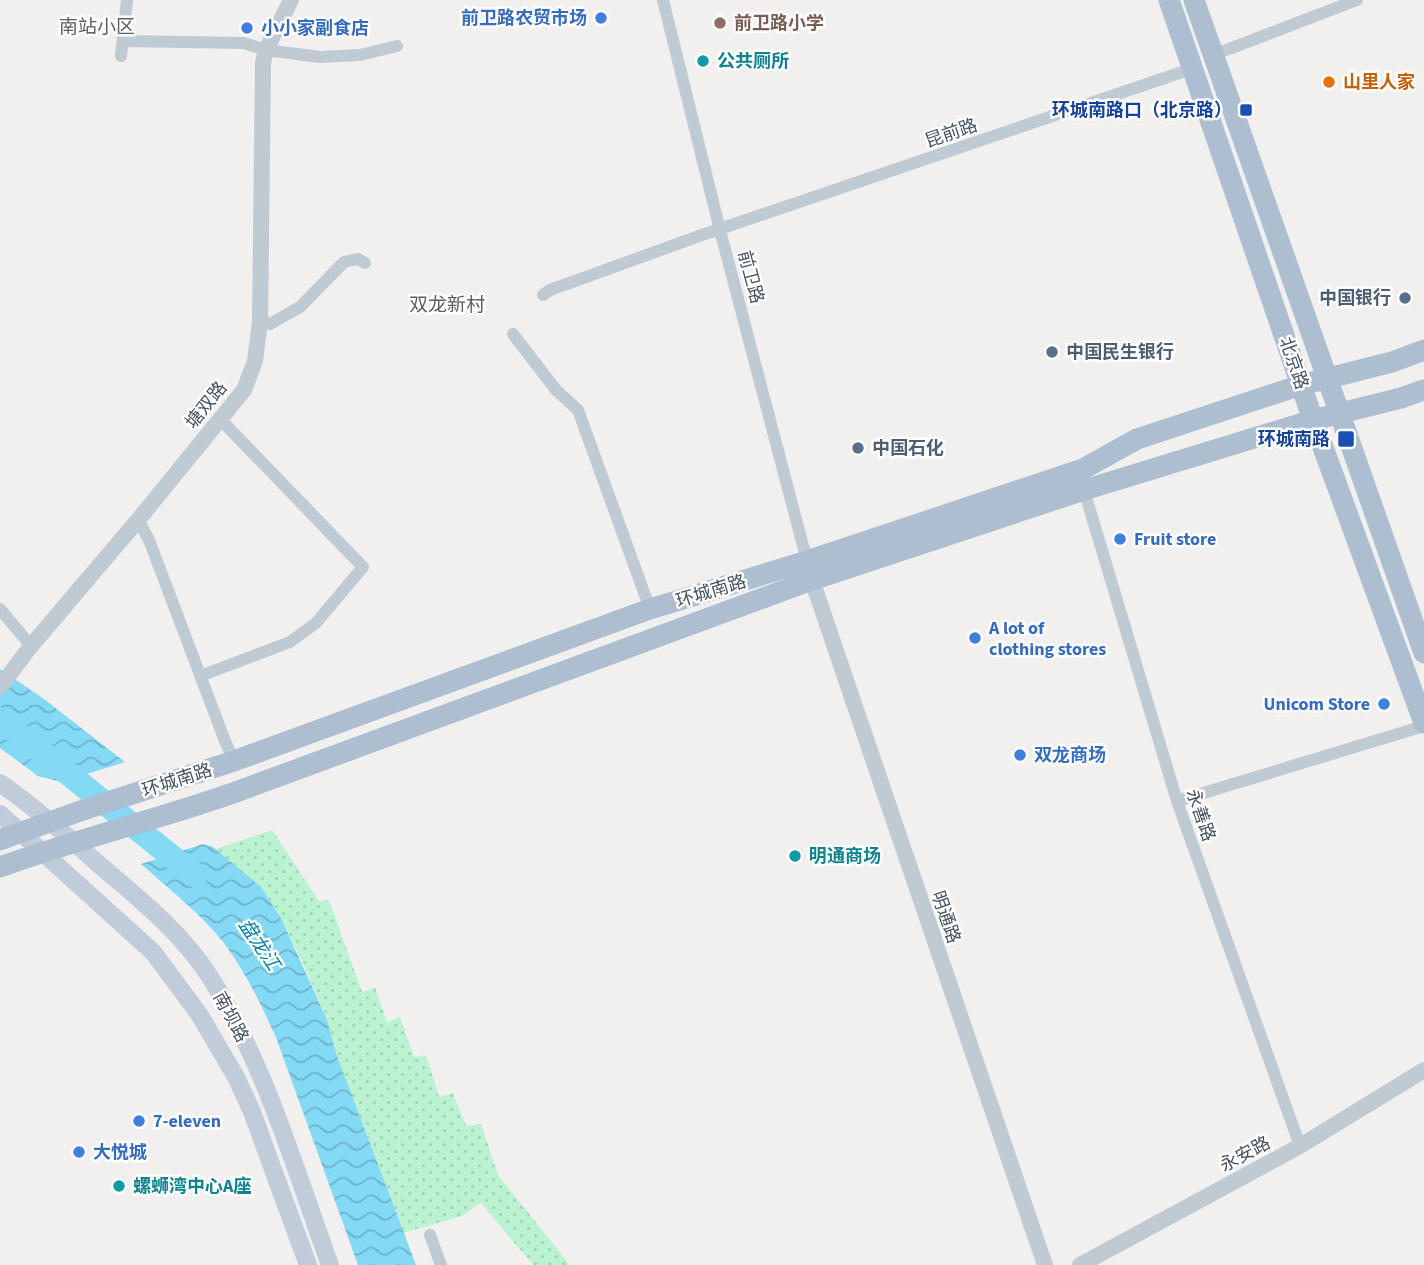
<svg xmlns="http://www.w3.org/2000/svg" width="1424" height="1265" font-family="'Source Sans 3','Noto Sans SC',sans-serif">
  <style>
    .grass { fill: url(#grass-dots) }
    .water { fill: url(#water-waves) }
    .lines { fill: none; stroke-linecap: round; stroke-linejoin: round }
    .river { stroke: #84d9f4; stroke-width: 24 }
    .minor { stroke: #bfcad3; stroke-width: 12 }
    .tertiary { stroke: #bfcad3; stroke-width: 16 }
    .secondary { stroke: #c1ccda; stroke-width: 18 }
    .primary { stroke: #adbed1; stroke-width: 21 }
    .shop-dot { fill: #3f7fe0; stroke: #fff; stroke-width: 2.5 }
    .education-dot { fill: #8d6e63; stroke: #fff; stroke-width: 2.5 }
    .culture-dot { fill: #0f9aa8; stroke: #fff; stroke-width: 2.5 }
    .food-dot { fill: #e8710a; stroke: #fff; stroke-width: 2.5 }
    .transit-dot { fill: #1a4fb4; stroke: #fff; stroke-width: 2.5 }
    .service-dot { fill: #5c6f8a; stroke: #fff; stroke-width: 2.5 }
    .labels { text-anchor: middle; stroke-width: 5; stroke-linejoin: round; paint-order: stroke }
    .shop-label { font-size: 18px; font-weight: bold; fill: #366cbe; stroke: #fff; text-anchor: start }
    .education-label { font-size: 18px; font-weight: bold; fill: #785e54; stroke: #fff; text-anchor: start }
    .culture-label { font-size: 18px; font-weight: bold; fill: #0d838f; stroke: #fff; text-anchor: start }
    .food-label { font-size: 18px; font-weight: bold; fill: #c56008; stroke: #fff; text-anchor: start }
    .transit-label { font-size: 18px; font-weight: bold; fill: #164399; stroke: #fff; text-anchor: end }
    .street-label { font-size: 18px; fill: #46525f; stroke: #fff }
    .service-label { font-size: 18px; font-weight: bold; fill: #4e5e75; stroke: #fff; text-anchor: start }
    .neighbourhood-label { font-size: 19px; fill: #5b6065; stroke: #fff }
    .water-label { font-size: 19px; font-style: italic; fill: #0280a7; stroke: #fff }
  </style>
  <defs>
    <pattern id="grass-dots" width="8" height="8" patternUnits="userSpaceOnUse" patternTransform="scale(1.75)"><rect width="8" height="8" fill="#bbf3d2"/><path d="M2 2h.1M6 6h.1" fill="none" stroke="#a2d2b7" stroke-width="1.8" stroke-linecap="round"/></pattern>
    <pattern id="water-waves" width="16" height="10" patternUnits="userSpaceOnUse" patternTransform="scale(1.75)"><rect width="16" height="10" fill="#84d9f4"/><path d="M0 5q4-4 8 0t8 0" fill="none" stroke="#6eb3c9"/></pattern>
  </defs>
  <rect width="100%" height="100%" fill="#f2efef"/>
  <path class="grass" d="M272,830L319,901L329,900L362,992L375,987L387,1022L400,1017L414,1057L426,1055L439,1097L453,1093L466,1126L481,1124L498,1175L570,1265H533L481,1203L462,1216L403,1233L337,1056L327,1020L302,961L282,920L216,849Z"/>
  <path class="water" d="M0,669L44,699L125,762L61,782L38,776L0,748Z
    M203,844L213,847L261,887L282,920L327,1020L337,1056L416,1265H358L277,1040C262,1006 246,972 223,942C200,913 169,889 141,864Z"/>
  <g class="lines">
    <path class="river" d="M0,719L196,876"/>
    <path class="minor" d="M663,0L720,230L807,561
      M123,41L244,43L266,50L320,57L360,55L397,46
      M1213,55L1357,0
      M121,56L127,0
      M543,295L550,290L702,235L1194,68
      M260,322L270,324L300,307L344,262L358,259L365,263
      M513,334L556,390L578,410L650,609
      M1084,490L1177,801L1300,1146
      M138,520L149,540L225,741L234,761
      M0,609L31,646
      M200,676L290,642L316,623L363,567L220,419
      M1177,801L1424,726
      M430,1235L441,1265"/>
    <path class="tertiary" d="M812,580L1045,1265
      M0,687L31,646L138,520L244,390L255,361L260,322L263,63L266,50L291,0
      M1080,1265L1300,1146L1424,1070"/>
    <path class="secondary" d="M0,783C36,808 69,838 102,867C141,900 182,933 210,977C265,1064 295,1169 330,1265
      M0,814L153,952L199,1014L236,1077L252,1112L308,1265"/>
    <path class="primary" d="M1169,0L1313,420L1424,723
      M1194,0L1424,653
      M0,840L83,810L234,761L650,609L807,561L1083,469L1137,439L1301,385L1392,362L1424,350
      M0,867C77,839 156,820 233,793L812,580L1084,490L1313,420L1401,398L1424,390"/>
  </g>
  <g class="shop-dot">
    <circle cx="601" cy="18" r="7"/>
    <circle cx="247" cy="28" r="7"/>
    <circle cx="1120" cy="539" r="7"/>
    <circle cx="975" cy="638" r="7"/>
    <circle cx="1384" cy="704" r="7"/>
    <circle cx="1020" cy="755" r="7"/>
    <circle cx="139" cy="1121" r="7"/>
    <circle cx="79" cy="1152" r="7"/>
  </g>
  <circle class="education-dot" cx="720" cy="23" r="7"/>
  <g class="culture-dot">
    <circle cx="703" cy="61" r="7"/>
    <circle cx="795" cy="856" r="7"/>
    <circle cx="119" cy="1186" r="7"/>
  </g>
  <circle class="food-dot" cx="1329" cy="82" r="7"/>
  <g class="transit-dot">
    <rect x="1239" y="103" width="14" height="14" rx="3.5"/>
    <rect x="1337" y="430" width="18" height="18" rx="3.5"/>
  </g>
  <g class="service-dot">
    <circle cx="1405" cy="298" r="7"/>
    <circle cx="1052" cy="352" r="7"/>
    <circle cx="858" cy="448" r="7"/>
  </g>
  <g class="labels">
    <g class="shop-label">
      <text x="587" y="24" text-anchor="end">前卫路农贸市场</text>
      <text x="261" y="34">小小家副食店</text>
      <text x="1134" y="545">Fruit store</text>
      <text x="989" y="634">A lot of<tspan x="989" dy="21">clothing stores</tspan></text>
      <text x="1370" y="710" text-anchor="end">Unicom Store</text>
      <text x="1034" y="761">双龙商场</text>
      <text x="153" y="1127">7-eleven</text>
      <text x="93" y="1158">大悦城</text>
    </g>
    <g class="education-label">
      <text x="734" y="29">前卫路小学</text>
    </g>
    <g class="culture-label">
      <text x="717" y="67">公共厕所</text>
      <text x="809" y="862">明通商场</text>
      <text x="133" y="1192">螺蛳湾中心A座</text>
    </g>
    <g class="food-label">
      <text x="1343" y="88">山里人家</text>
    </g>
    <g class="transit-label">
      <text x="1232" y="116">环城南路口（北京路）</text>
      <text x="1330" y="445">环城南路</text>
    </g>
    <g class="street-label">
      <text transform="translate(951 133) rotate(-19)" y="6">昆前路</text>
      <text transform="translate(751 277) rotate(75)" y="6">前卫路</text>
      <text transform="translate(1294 363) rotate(71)" y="6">北京路</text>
      <text transform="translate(206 405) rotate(-51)" y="6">塘双路</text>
      <text transform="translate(711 591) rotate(-17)" y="6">环城南路</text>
      <text transform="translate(177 780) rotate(-18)" y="6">环城南路</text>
      <text transform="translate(1201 815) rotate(71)" y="6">永善路</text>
      <text transform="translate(946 917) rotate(71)" y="6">明通路</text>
      <text transform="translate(231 1017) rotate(62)" y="6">南坝路</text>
      <text transform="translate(1245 1154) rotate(-28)" y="6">永安路</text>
    </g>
    <g class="service-label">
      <text x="1391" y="304" text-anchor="end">中国银行</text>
      <text x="1066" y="358">中国民生银行</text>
      <text x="872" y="454">中国石化</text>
    </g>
    <g class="neighbourhood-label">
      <text x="97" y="33">南站小区</text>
      <text x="447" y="311">双龙新村</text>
    </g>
    <g class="water-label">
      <text transform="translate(260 944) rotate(56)" y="7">盘龙江</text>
    </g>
  </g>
</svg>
